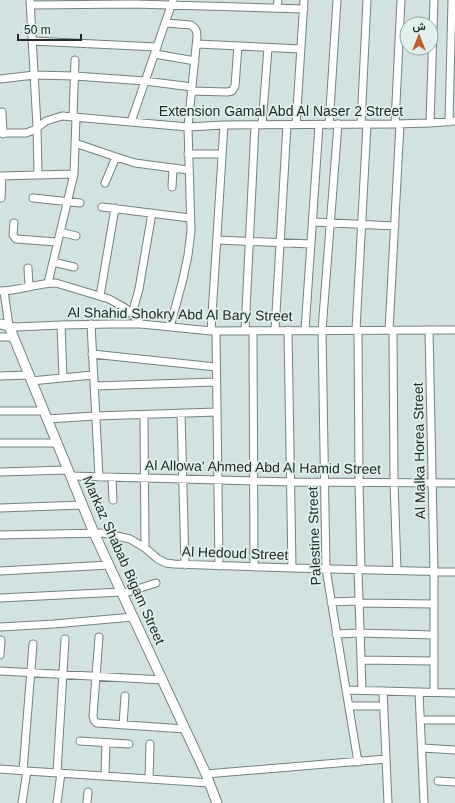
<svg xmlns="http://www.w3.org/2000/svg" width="455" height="803" font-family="Helvetica,Vazirmatn,sans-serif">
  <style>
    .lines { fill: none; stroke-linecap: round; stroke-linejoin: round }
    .minor-casing { stroke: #738280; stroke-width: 9 }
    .secondary-casing { stroke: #738280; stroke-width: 11 }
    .minor { stroke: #fff; stroke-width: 7 }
    .secondary { stroke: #fff; stroke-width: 9 }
    .labels { text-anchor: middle; stroke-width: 3.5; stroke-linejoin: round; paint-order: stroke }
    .street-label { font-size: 14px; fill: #242a29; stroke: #dff0ed }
  </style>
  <rect width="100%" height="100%" fill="#d2e2e0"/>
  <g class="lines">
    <g class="minor-casing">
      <path id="minor" d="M30,0L37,127L38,175
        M31,5L134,4L304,9
        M277,8L278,0
        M166,23L191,25C196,28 197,31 197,37L188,127L191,231L188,255L183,279L170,327
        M32,41L157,47
        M197,44L301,49
        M155,54L195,61
        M0,79L34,75L75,76L145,81L192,87
        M191,91L227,92L232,91L235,86L238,46
        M2,112L3,134
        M73,116L75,60
        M131,122L173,0
        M449,122L452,0
        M430,123L434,0
        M338,124L322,330L326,569L358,762
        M361,124L367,0
        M395,124L401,0
        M262,125L268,48
        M296,125L304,0
        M329,125L337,0
        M0,133H26L34,130L46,121L62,116L188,127L224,125L395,124L430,123L455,121
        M75,143L116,157L135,163L188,170
        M188,154H222
        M0,176L74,174
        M105,183L116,157
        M172,187L173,168
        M1,198L2,176
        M33,198L80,203
        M102,207L190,218
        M313,222L395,226
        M14,223L13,235L16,239L57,242
        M60,232L76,236
        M217,240L311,244
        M53,262L74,267
        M28,268L29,287
        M48,283L74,174L76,117
        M0,291C19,291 37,283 56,283L109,299L125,308L132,314L141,324
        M4,291L9,326L16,327L61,325L112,324H141L211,331L455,330
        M100,296L115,208
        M132,314L139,289L152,213
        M91,324L99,477
        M61,325L63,378
        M275,330L287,125
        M288,330L292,568
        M305,330L319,125
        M356,330L367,124
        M358,330L359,482L361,570
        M389,330L400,124
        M393,330L394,482L397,570
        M429,330L434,571V692
        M211,331L224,125
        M216,331L219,566
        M245,331L255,125
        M253,331L254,567
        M0,337H14
        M92,354L216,367
        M0,376L29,375
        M31,381L93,375
        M94,386L216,382
        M0,411H44
        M181,413L185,565
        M144,415L145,548
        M47,419L95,416L217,412
        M0,443H57
        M0,472L68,470
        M71,476L291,482L455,483
        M112,478L113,500
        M0,508L83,505
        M0,535L103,533L130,539L145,548L158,559L166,563L174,564L292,568L455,572
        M358,570L362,690
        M0,571L109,565
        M122,594L156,583
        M0,598L122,592
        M331,602L357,601L360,603L434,604
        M0,627L54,624L133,617
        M336,634L360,633L434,635
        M99,637L93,716L94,720L97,723L185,729
        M0,655L1,640
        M361,660L434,661
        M0,671L163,680
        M346,690L455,693
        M383,691L388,803
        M419,692L424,803
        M349,706H384
        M420,720H455
        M123,725L125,696
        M80,741L129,744
        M422,748L455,750
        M0,769L27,771L210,783
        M23,771L33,644
        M57,773L65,639
        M206,774L386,759
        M105,776L106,743
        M149,779L150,744
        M438,781L455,782
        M22,803L27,771
        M57,803L61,773
        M87,803L88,792"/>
    </g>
    <g class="secondary-casing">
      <path id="secondary" d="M0,324L9,326L94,533L206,774L217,803"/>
    </g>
    <use href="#minor" class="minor"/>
    <use href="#secondary" class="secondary"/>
  </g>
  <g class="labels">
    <g class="street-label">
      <text x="281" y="116">Extension Gamal Abd Al Naser 2 Street</text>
      <text transform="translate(180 314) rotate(1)" y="5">Al Shahid Shokry Abd Al Bary Street</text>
      <text transform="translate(419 451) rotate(-91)" y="5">Al Malka Horea Street</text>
      <text transform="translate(263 467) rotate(1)" y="5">Al Allowa' Ahmed Abd Al Hamid Street</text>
      <text transform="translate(314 536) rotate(-92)" y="5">Palestine Street</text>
      <text transform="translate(235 553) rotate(2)" y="5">Al Hedoud Street</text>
      <text transform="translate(124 560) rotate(66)" y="5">Markaz Shabab Bigam Street</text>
    </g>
  </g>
  <g transform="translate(419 36)"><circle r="19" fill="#dff0ed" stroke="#94a19f"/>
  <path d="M0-3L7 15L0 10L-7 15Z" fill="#c25c2d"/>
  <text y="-6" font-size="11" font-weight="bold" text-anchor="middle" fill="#242a29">ش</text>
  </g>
  <path d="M18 34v6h63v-6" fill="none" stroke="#242a29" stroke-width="2"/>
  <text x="24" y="34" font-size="12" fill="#242a29" stroke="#dff0ed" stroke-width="3" paint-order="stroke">50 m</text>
</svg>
